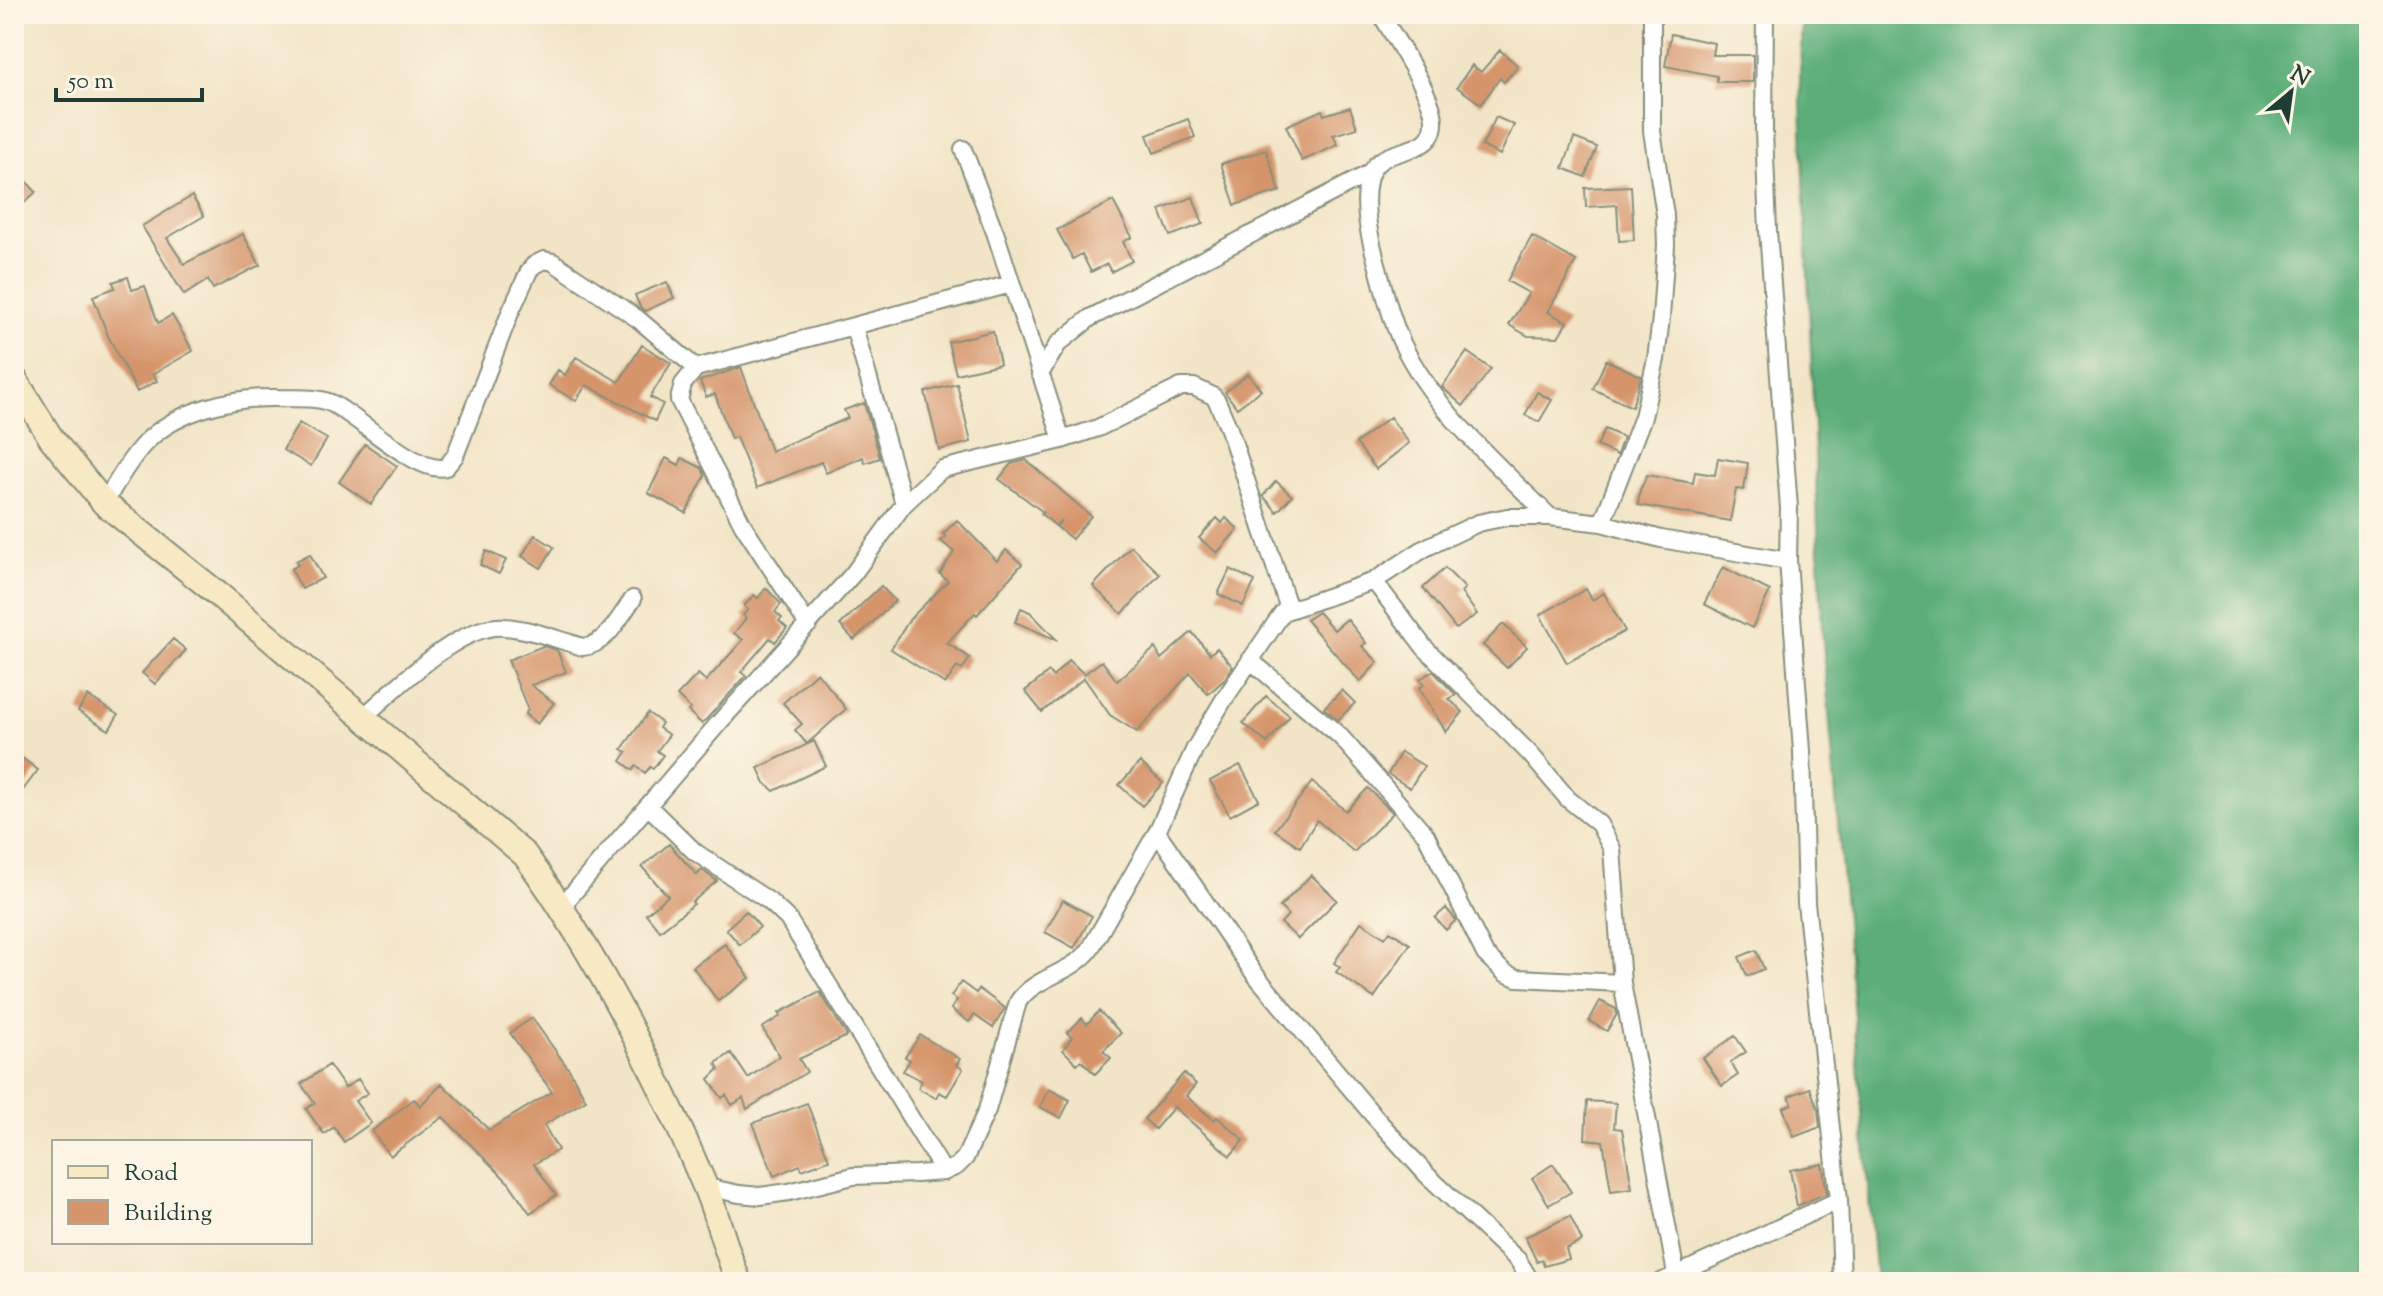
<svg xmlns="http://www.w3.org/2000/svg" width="2383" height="1296" font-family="'Sorts Mill Goudy',serif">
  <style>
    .forest { fill: #5cad7a; stroke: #3e7557; stroke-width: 2 }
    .building { fill: #d5946a }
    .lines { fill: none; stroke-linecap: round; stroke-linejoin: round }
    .street-casing { stroke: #88907d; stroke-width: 20 }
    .secondary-casing { stroke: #88907d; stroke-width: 28 }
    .street { stroke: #fff; stroke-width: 16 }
    .secondary { stroke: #f7e9c3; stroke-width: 24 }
  </style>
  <rect width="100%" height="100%" fill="#fcf5e5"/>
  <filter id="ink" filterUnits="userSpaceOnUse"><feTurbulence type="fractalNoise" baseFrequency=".0125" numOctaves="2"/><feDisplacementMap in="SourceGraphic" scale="16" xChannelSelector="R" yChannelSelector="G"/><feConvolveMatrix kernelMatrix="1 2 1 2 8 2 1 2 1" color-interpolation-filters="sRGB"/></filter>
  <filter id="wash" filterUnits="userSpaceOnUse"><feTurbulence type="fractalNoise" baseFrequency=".006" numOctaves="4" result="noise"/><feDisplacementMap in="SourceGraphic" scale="32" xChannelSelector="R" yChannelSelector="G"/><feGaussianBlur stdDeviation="1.8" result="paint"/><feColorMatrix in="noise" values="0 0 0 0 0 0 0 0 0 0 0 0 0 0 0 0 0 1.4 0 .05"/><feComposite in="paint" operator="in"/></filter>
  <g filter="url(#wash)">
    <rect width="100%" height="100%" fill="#f2e4c6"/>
    <path class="forest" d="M1802,14H2369V1282H1876L1822,629L1800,78Z"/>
    <g id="blocks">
      <path class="building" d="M1671,34L1714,43L1712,55H1753V82H1717V76L1665,66Z
        M1500,50L1518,66L1504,82L1500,78L1481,104L1457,87L1472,65L1481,72Z
        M1350,107L1357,128L1333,135L1338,145L1302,161L1286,126L1322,110L1324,115Z
        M1496,117L1514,125L1500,155L1482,146Z
        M1188,119L1195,137L1154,153L1147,135Z
        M1574,138L1597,147L1585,177L1563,168Z
        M1266,150L1280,191L1235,205L1221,164Z
        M26,181L36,192L14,212V192Z
        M1631,186L1634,240L1619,241L1617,205L1586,207L1585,188Z
        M192,196L204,216L167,238L184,264L243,234L260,265L213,289L208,280L184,295L142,226Z
        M1193,197L1203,224L1170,236L1160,210Z
        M1113,201L1132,237L1123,242L1132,261L1111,272L1107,264L1091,272L1082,254L1073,259L1057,230Z
        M1532,236L1576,261L1548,312L1567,322L1558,337L1528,336L1509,325L1529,293L1507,281Z
        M128,277L132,290L145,286L158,323L172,315L193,351L153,374L157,381L137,392L108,336L93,296L115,288L113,282Z
        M667,282L674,298L645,311L640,307L635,295Z
        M993,331L1000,364L956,374L948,342Z
        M642,345L671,363L650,397L663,404L655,421L586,385L576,401L549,385L558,370L565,375L576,357L619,382Z
        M1467,352L1491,369L1463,406L1442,387Z
        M1606,360L1641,376L1632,407L1593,389Z
        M741,367L771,451L848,418L844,410L864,403L880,458L865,463L863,457L826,473L821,462L757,488L736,437L731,439L715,394L706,397L700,381Z
        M1248,374L1261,390L1237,408L1225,392Z
        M957,384L971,442L939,450L925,392Z
        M1537,392L1552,400L1539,422L1525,415Z
        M1390,417L1409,443L1376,469L1356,443Z
        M299,423L327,439L311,466L283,450Z
        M1605,429L1623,437L1617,455L1597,446Z
        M365,444L397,466L371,504L339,482Z
        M666,458L679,465L682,458L702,468L705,476L686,513L648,493Z
        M1718,458L1748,463L1744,490L1736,489L1730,521L1638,505L1640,490L1647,475L1693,483L1695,472L1715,475Z
        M1026,460L1091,516L1072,539L1057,527L1061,520L1056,526L1041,514L1043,512L999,479L1011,464Z
        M1276,481L1292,496L1277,512L1263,496Z
        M1217,518L1222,523L1226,518L1238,529L1217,553L1199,538Z
        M957,520L997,561L1006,550L1022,564L977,615L975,613L947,643L970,658L962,670L957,667L945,684L891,649L910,619L948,581L940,574L954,552L941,541L946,537L943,534Z
        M535,535L554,547L541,568L522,556Z
        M1131,546L1160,574L1122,614L1093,586Z
        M486,551L506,560L499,574L480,565Z
        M310,554L323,578L302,589L291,569L298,565L296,561Z
        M1723,567L1770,591L1752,628L1704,604Z
        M1445,568L1465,588L1461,592L1477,614L1456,629L1423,588Z
        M1230,569L1255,581L1243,606L1218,594Z
        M881,586L895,601L854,640L840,625Z
        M766,588L781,604L775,612L782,618L779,621L787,628L775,642L770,638L741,672L746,676L702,724L688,711L691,709L677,696L698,674L706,681L743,640L734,633L746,618L743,615L748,610L744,606L754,595L758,598Z
        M1586,589L1592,600L1604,593L1625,631L1567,663L1540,615Z
        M1021,608L1030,612L1057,640L1015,622Z
        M1318,612L1334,630L1347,619L1366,643L1362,646L1378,662L1360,682L1306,620Z
        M1503,624L1527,647L1507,668L1483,645Z
        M1192,632L1210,654L1217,648L1233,667L1223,681L1208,694L1190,673L1137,732L1110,715L1084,678L1042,712L1025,691L1049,672L1053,677L1069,660L1084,674L1102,661L1117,681L1155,648L1161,659Z
        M173,639L186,650L155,684L142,673Z
        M543,646L557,650L566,672L531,685L554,703L537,724L525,714L528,710L508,660Z
        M1433,671L1456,695L1449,699L1463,712L1446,732L1419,688L1424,685L1420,679Z
        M817,672L846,709L807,744L795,730L802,724L783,703Z
        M1342,690L1355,703L1338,720L1324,708Z
        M88,696L118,715L109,730L78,711Z
        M1266,696L1290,716L1267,743L1243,723Z
        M648,713L662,723L659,728L669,735L657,751L663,755L653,769L650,767L645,773L636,766L633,770L621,761L627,752L622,749Z
        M814,741L826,766L774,791L765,783L758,768Z
        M14,752L38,770L14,802Z
        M1401,752L1424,766L1410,788L1388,774Z
        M1140,762L1163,783L1142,806L1119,785Z
        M1240,765L1259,800L1230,816L1210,781Z
        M1312,782L1346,811L1368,788L1393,813L1354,852L1317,820L1300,847L1275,830Z
        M669,844L697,875L702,870L717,881L692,902L694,904L660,931L646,914L668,896L642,867Z
        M1311,875L1337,900L1298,939L1281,923L1288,915L1280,907Z
        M1063,900L1092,916L1074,948L1045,932Z
        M1446,908L1456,920L1446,930L1435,918Z
        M746,911L760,927L740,945L726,929Z
        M1361,922L1385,938L1390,931L1410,944L1374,998L1336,972L1340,967L1334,963Z
        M725,944L750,978L718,1001L693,967Z
        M1756,950L1764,969L1747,976L1739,957Z
        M961,982L976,993L979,989L1005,1008L993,1028L974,1015L969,1022L951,1009L957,1000L951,996Z
        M820,992L847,1036L799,1059L807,1072L747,1109L743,1098L732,1105L726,1095L722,1098L709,1079L719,1069L716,1063L731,1053L748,1078L780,1056L762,1028L781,1016L779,1013Z
        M1600,1001L1616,1009L1617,1014L1607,1031L1589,1021Z
        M1099,1011L1121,1033L1103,1051L1111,1058L1095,1074L1081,1060L1077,1064L1063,1050L1072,1037L1067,1033L1082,1018L1087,1024Z
        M532,1018L570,1071L586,1100L544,1125L558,1150L534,1164L556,1195L530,1213L509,1183L443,1117L390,1156L372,1131L414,1099L420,1106L442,1084L489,1130L552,1092L510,1033Z
        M920,1035L960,1059L956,1065L963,1069L947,1096L939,1092L936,1098L918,1088L922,1081L903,1071L910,1060L905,1057Z
        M1735,1036L1746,1052L1730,1062L1738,1075L1722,1086L1703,1058Z
        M329,1065L345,1088L358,1079L368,1093L355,1101L371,1123L344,1142L334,1127L324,1134L306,1109L315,1103L301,1084Z
        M1184,1073L1196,1084L1186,1096L1214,1120L1217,1117L1244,1140L1230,1156L1174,1107L1155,1129L1144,1119Z
        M1810,1088L1818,1109L1820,1127L1794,1137L1783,1108L1792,1104L1789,1096Z
        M1049,1089L1070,1100L1061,1118L1040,1107Z
        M1587,1101L1616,1103L1614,1128L1622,1129L1632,1188L1611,1191L1603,1141L1585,1139Z
        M807,1103L829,1160L802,1170L800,1165L774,1176L753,1123Z
        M1553,1164L1571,1192L1549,1205L1532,1178Z
        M1822,1164L1827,1193L1797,1206L1790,1170Z
        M1570,1216L1582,1241L1566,1249L1569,1259L1544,1266L1542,1260L1537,1262L1525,1237Z"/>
    </g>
  </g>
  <g filter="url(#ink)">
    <use href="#blocks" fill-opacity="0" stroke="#88907d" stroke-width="2"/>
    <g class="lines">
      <g class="street-casing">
        <path id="street" d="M1381,14C1394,38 1435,97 1434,122C1434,162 1375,140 1368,181C1362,211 1371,242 1379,271C1385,295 1391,318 1401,341C1433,409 1497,464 1550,517
          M1765,14L1764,131L1768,231L1789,508L1788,561L1802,751L1806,903L1839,1200L1842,1282
          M963,149L996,235L1062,440
          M854,327L904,504
          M1040,374L1058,344L1090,318L1370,173
          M104,503C117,483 129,459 146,442C178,410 232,397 276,398C293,399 315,396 331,403C358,416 419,476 446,467L455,456L510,313L529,271L534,265L544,260L553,262L638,319L696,368
          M1602,523L1643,417L1656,359L1661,318L1666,245L1665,215L1652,131V14
          M1374,581L1424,647L1531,755L1568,799L1599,824L1612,849L1622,983L1676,1274
          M808,625L743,525L679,400L683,384L696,368L1011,284
          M1250,660L1340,736L1426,835L1485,954L1505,973L1517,978L1622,983
          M362,718C395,690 460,622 505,627C531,629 559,640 583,647C607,645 620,616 633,599
          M648,806L695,852L769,901L788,919L944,1172
          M1157,832L1253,972L1373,1115L1427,1175L1518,1260L1531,1282
          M562,906L717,725L853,574L904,504L942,469L1062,440L1098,428L1181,387H1194L1213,396L1217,401L1229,429L1289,609
          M706,1187L739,1194L760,1196L789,1192L853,1176L916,1174L944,1172L957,1166L965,1158L987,1110L1018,1002C1034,977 1070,974 1089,951L1157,832L1195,748L1223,701L1283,612L1374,581L1425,548L1478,523L1507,517H1550L1602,523L1661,539L1788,561
          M1661,1282L1839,1200"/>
      </g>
      <g class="secondary-casing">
        <path id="secondary" d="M14,378L51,438L104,503L219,595L525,855C598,956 655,1069 704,1184C718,1216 725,1250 739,1282"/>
      </g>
      <use href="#street" class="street"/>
      <use href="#secondary" class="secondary"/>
    </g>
  </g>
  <rect width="2383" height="1296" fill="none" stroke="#fcf5e5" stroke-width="48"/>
  <rect x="52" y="1140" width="260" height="104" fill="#fcf5e5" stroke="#a4ab9e" stroke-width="2"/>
  <rect x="68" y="1166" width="40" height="12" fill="#f7e9c3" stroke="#a4ab9e" stroke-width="2"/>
  <text x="124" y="1180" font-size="24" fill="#1f3d34">Road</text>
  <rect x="68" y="1200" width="40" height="24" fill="#d5946a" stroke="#a4ab9e" stroke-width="2"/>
  <text x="124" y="1220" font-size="24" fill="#1f3d34">Building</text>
  <g transform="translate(2291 92) rotate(29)" stroke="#fcf5e5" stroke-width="6" paint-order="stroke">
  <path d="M0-6L14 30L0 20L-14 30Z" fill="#1f3d34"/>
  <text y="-12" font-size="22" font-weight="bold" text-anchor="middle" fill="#1f3d34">N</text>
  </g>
  <path d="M56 88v12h146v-12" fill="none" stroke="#1f3d34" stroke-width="4"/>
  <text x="68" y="88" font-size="24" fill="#1f3d34" stroke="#fcf5e5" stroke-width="6" paint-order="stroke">50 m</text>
</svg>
